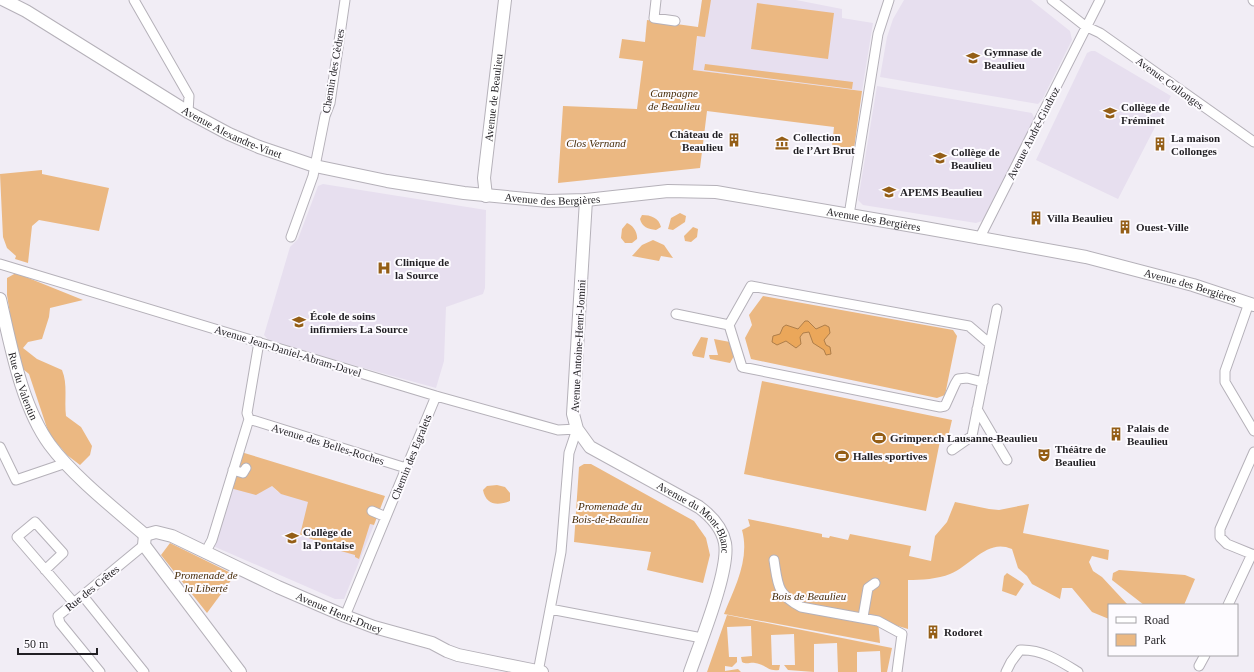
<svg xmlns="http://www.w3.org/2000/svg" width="1254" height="672" font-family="'Times New Roman',serif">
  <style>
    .built { fill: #e7dfef }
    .green { fill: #ebb882 }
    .water { fill: #eba75a; stroke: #ae7e4a }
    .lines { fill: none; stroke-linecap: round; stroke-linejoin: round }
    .street-casing { stroke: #b5b1b9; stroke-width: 11 }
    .secondary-casing { stroke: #b5b1b9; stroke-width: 14 }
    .street { stroke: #fff; stroke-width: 9 }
    .secondary { stroke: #fff; stroke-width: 12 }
    .labels { text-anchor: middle; stroke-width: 4; stroke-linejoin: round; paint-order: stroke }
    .poi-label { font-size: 11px; font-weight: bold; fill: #211f23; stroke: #fdfbff; text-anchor: start }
    .street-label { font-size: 11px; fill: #211f23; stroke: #fdfbff }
    .park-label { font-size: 11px; font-style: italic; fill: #482d0b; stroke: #fdfbff }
  </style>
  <rect width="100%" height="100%" fill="#f1edf5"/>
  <path class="built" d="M702,0H796L842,9V18L873,23L862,91L693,70Z
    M904,0H1031L1070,31L1072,40L1042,100L1038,104L880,77L887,37L893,19Z
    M1091,51H1095L1171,96L1118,199L1036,160L1087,53Z
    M877,86L1032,113L1035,120L982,221L976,223L863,205L858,200Z
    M323,184L486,210L485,288L483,294L446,307L444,361L436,388L270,342L264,335L290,247L298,239L318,186Z
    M272,486L278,492L309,502V505L374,525L344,599H335L213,546L230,488Z"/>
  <path class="green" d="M702,0H711L705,37L697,36L693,70L862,91L854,149L832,146L834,127L707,111L700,168L558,183L563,106L637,109L643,61L619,58L622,39L645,42L647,20L698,27Z
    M757,3L834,13L828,59L751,49Z
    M705,64L853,82L852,89L704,70Z
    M42,170V174L109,188L99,231L39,220L32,226L28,263L15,259L16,256L7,248L3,237L0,174Z
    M680,213L686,216L685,222L673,230L668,229L671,218Z
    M642,215C651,215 659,218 661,227L656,230C648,229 642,227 640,219Z
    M627,223C633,225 638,233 637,239L632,243H625L621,238L622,229Z
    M693,227L698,229L697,237L691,242L685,241L684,236Z
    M653,240L664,245L673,258L661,256L659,261L632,256L642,245Z
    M16,273L83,300L50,308L49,317L42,339L28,342L23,348L37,359L62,370C68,384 64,401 66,416L81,427L92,446L90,455L80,465L67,455L49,434L29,374L18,365L7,295V278Z
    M763,296L953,330L957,336L945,395L937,398L751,359L745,338L752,325L749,315Z
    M701,337L708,338L704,358L693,356L692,353Z
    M714,339L730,342L734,356L730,363L710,359L709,355H718Z
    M762,381L952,420L948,437L941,436L926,511L744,474Z
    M241,452L385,496L374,525L370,524L359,559L355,557V555L316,544L317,541L300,535L308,502L281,494L272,486L256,495L230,488Z
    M584,464H591L694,521L706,538L710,555L703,583L647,570L651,552L574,542L579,467Z
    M497,485L505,487L510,493V501C497,506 486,505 483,490L487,486Z
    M955,502L989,509L999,510L1029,504L1023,533L1109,550L1108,560L1092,556L1089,562L1093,571L1102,577L1128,605H1109V619L1092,612L1072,588H1062L1060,599L1032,584L1027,576L1018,568L1012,549C987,538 972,565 950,574C938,579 921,580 908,580V629L878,620L880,643L724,614C735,587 750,559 742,530L750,526L748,519L822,534V537L829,538L830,536L848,540L850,534L911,546L909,556L931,561L935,536L947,522Z
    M170,543L235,575L207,613L161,555Z
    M1119,570L1185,575L1195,579L1184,605H1144L1112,580L1113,573Z
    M1007,573L1024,584L1016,596L1002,591L1004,576Z
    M727,615L892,648L887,672H881L880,651L857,652V672H838L837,643L814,644V672L788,670L784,665H795L794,634L771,635L772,665H780L779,670C768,672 765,664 755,663C750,662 747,665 742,662L741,657L752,656L751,626L727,627L729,657H737V662L732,667L725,666V671L738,669L741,672H707Z"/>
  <path class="water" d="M805,321H808L816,329L825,325L829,327L830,333L824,340L826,345L830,347L831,354L826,355L824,350L813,343L809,332L803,333L800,337L801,344L796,348L786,341L777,345L772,342L773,336L780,334L783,327L786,325L798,329Z"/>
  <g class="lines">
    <g class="street-casing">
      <path id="street" d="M134,0L189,96L188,112
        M656,0L654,18L675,21
        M1052,0L1085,26L1100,33L1254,142
        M1253,0L1254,1
        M849,215L878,34L889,0
        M291,237L313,176L325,116L330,103L345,0
        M979,239L1100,0
        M0,264L436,396L558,430L577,429L569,453L561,552L538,672
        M1249,303L1225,371V382L1254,431
        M676,314L729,325L751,286L969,326L990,344
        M729,325L742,367L940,407L945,406L955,384L958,379L967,378L983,382
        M977,409L1007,460
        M249,419L406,468
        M0,447L16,480L66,463
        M952,450L972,436L997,309
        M1254,452L1220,529V537L1227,544L1254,555
        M233,470L243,473L246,468
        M372,511L386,517
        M205,553L212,540L249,419L247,413L259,342
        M774,560C778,586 777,594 801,607L878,621L902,634L897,672
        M45,570L63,553L35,522L17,537L74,603
        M83,596L144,672
        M1228,605L1252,554
        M550,609L702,638
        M345,616L436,396
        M863,617L868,588L875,583
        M1199,666L1205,655
        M100,672L60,623L58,616L144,545
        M1006,672L1011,662L1020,650C1042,649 1060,661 1078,672"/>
    </g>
    <g class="secondary-casing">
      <g id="secondary">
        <path id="s1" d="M4,0L26,11L188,112L229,134L259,147L315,166L387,181L464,193L548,201L586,200L668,191L716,192L925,228L1086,257L1193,285L1254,305"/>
        <path id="s2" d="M486,196L484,178L505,0"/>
        <path id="s3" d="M586,200L574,398L573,414L577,429L590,447L699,507C711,516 722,527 725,543C730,570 700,643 690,672"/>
        <path id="s4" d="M0,299C11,346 21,405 50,445C72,475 116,510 145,535"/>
        <path id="s5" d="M145,535L156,532L172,536L278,587L345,616L374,627L432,643L447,651L458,655L542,672"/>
        <path d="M145,535L144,545L240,672"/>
      </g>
    </g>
    <use href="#street" class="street"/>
    <use href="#secondary" class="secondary"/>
  </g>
  <defs>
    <g id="school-bare" transform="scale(1.08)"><path d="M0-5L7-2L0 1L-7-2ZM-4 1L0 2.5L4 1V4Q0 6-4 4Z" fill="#945e16" stroke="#fdfbff" stroke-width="2.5" paint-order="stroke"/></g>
    <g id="building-bare" transform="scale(1.08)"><path d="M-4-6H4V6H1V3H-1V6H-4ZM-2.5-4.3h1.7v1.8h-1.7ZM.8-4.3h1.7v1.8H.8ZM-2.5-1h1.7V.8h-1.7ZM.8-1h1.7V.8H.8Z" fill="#945e16" stroke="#fdfbff" stroke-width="2.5" paint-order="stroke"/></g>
    <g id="museum-bare" transform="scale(1.08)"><path d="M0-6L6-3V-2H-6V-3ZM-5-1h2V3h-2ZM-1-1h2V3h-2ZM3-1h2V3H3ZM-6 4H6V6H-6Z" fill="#945e16" stroke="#fdfbff" stroke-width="2.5" paint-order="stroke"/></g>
    <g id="hospital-bare" transform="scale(1.08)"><path d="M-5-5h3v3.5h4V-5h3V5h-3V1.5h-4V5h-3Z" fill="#945e16" stroke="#fdfbff" stroke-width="2.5" paint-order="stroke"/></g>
    <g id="stadium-bare" transform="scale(1.08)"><path d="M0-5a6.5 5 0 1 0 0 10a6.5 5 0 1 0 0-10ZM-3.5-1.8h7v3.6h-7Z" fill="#945e16" stroke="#fdfbff" stroke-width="2.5" paint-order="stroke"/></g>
    <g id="theatre-bare" transform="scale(1.08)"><path d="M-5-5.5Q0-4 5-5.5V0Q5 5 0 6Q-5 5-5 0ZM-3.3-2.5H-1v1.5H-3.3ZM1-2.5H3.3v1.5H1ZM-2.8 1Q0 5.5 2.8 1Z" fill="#945e16" stroke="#fdfbff" stroke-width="2.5" paint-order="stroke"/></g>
  </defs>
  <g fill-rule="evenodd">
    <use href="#school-bare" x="973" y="58"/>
    <use href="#school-bare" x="1110" y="113"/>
    <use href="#building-bare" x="734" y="140"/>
    <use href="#museum-bare" x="782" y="143"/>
    <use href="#building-bare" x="1160" y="144"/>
    <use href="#school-bare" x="940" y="158"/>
    <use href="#school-bare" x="889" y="192"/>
    <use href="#building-bare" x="1036" y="218"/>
    <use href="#building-bare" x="1125" y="227"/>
    <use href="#hospital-bare" x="384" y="268"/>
    <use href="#school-bare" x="299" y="322"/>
    <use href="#building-bare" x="1116" y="434"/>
    <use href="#stadium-bare" x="879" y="438"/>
    <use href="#theatre-bare" x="1044" y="455"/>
    <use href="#stadium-bare" x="842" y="456"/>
    <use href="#school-bare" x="292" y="538"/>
    <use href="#building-bare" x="933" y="632"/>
  </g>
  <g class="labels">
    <g class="poi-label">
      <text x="984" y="56">Gymnase de<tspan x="984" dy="13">Beaulieu</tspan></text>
      <text x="1121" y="111">Collège de<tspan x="1121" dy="13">Fréminet</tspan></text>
      <text x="723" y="138" text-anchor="end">Château de<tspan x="723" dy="13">Beaulieu</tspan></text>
      <text x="793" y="141">Collection<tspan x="793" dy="13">de l’Art Brut</tspan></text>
      <text x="1171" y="142">La maison<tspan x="1171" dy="13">Collonges</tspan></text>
      <text x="951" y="156">Collège de<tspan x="951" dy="13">Beaulieu</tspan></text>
      <text x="900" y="196">APEMS Beaulieu</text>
      <text x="1047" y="222">Villa Beaulieu</text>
      <text x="1136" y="231">Ouest-Ville</text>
      <text x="395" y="266">Clinique de<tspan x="395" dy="13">la Source</tspan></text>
      <text x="310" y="320">École de soins<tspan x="310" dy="13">infirmiers La Source</tspan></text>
      <text x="1127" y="432">Palais de<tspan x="1127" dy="13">Beaulieu</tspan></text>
      <text x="890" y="442">Grimper.ch Lausanne-Beaulieu</text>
      <text x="1055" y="453">Théâtre de<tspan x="1055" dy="13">Beaulieu</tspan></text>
      <text x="853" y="460">Halles sportives</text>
      <text x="303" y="536">Collège de<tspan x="303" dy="13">la Pontaise</tspan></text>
      <text x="944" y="636">Rodoret</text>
    </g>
    <g class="street-label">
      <text transform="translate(333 71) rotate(-80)" y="4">Chemin des Cèdres</text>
      <text transform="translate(1170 83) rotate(36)" y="4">Avenue Collonges</text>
      <text dy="4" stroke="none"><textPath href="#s2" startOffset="99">Avenue de Beaulieu</textPath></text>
      <text dy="4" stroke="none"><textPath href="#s1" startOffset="264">Avenue Alexandre-Vinet</textPath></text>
      <text transform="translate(1033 133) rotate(-63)" y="4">Avenue André-Gindroz</text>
      <text dy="4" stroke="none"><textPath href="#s1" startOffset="594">Avenue des Bergières</textPath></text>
      <text dy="4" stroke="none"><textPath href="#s1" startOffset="918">Avenue des Bergières</textPath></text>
      <text dy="4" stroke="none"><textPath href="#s1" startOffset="1242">Avenue des Bergières</textPath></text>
      <text transform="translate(578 346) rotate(-87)" y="4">Avenue Antoine-Henri-Jomini</text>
      <text transform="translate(288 351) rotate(17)" y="4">Avenue Jean-Daniel-Abram-Davel</text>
      <text dy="4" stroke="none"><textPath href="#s4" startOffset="90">Rue du Valentin</textPath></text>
      <text transform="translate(328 444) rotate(17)" y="4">Avenue des Belles-Roches</text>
      <text transform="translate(411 457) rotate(-68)" y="4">Chemin des Egralets</text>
      <text dy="4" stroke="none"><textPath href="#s3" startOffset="381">Avenue du Mont-Blanc</textPath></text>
      <text transform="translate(92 588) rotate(-39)" y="4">Rue des Crêtes</text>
      <text dy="4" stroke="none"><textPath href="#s5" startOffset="212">Avenue Henri-Druey</textPath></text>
    </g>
    <g class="park-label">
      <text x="674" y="97">Campagne<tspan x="674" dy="13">de Beaulieu</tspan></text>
      <text x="596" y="147">Clos Vernand</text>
      <text x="610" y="510">Promenade du<tspan x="610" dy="13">Bois-de-Beaulieu</tspan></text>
      <text x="206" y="579">Promenade de<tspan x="206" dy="13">la Liberté</tspan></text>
      <text x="809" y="600">Bois de Beaulieu</text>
    </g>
  </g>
  <rect x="1108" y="604" width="130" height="52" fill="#fdfbff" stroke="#a5a3a7"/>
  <rect x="1116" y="617" width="20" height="6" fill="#ffffff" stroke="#a5a3a7"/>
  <text x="1144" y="624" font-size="12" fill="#211f23">Road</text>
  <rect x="1116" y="634" width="20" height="12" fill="#ebb882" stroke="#a5a3a7"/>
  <text x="1144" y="644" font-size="12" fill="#211f23">Park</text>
  <path d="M18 648v6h79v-6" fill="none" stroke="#211f23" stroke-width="2"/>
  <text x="24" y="648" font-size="12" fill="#211f23" stroke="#fdfbff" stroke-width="3" paint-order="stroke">50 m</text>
</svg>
